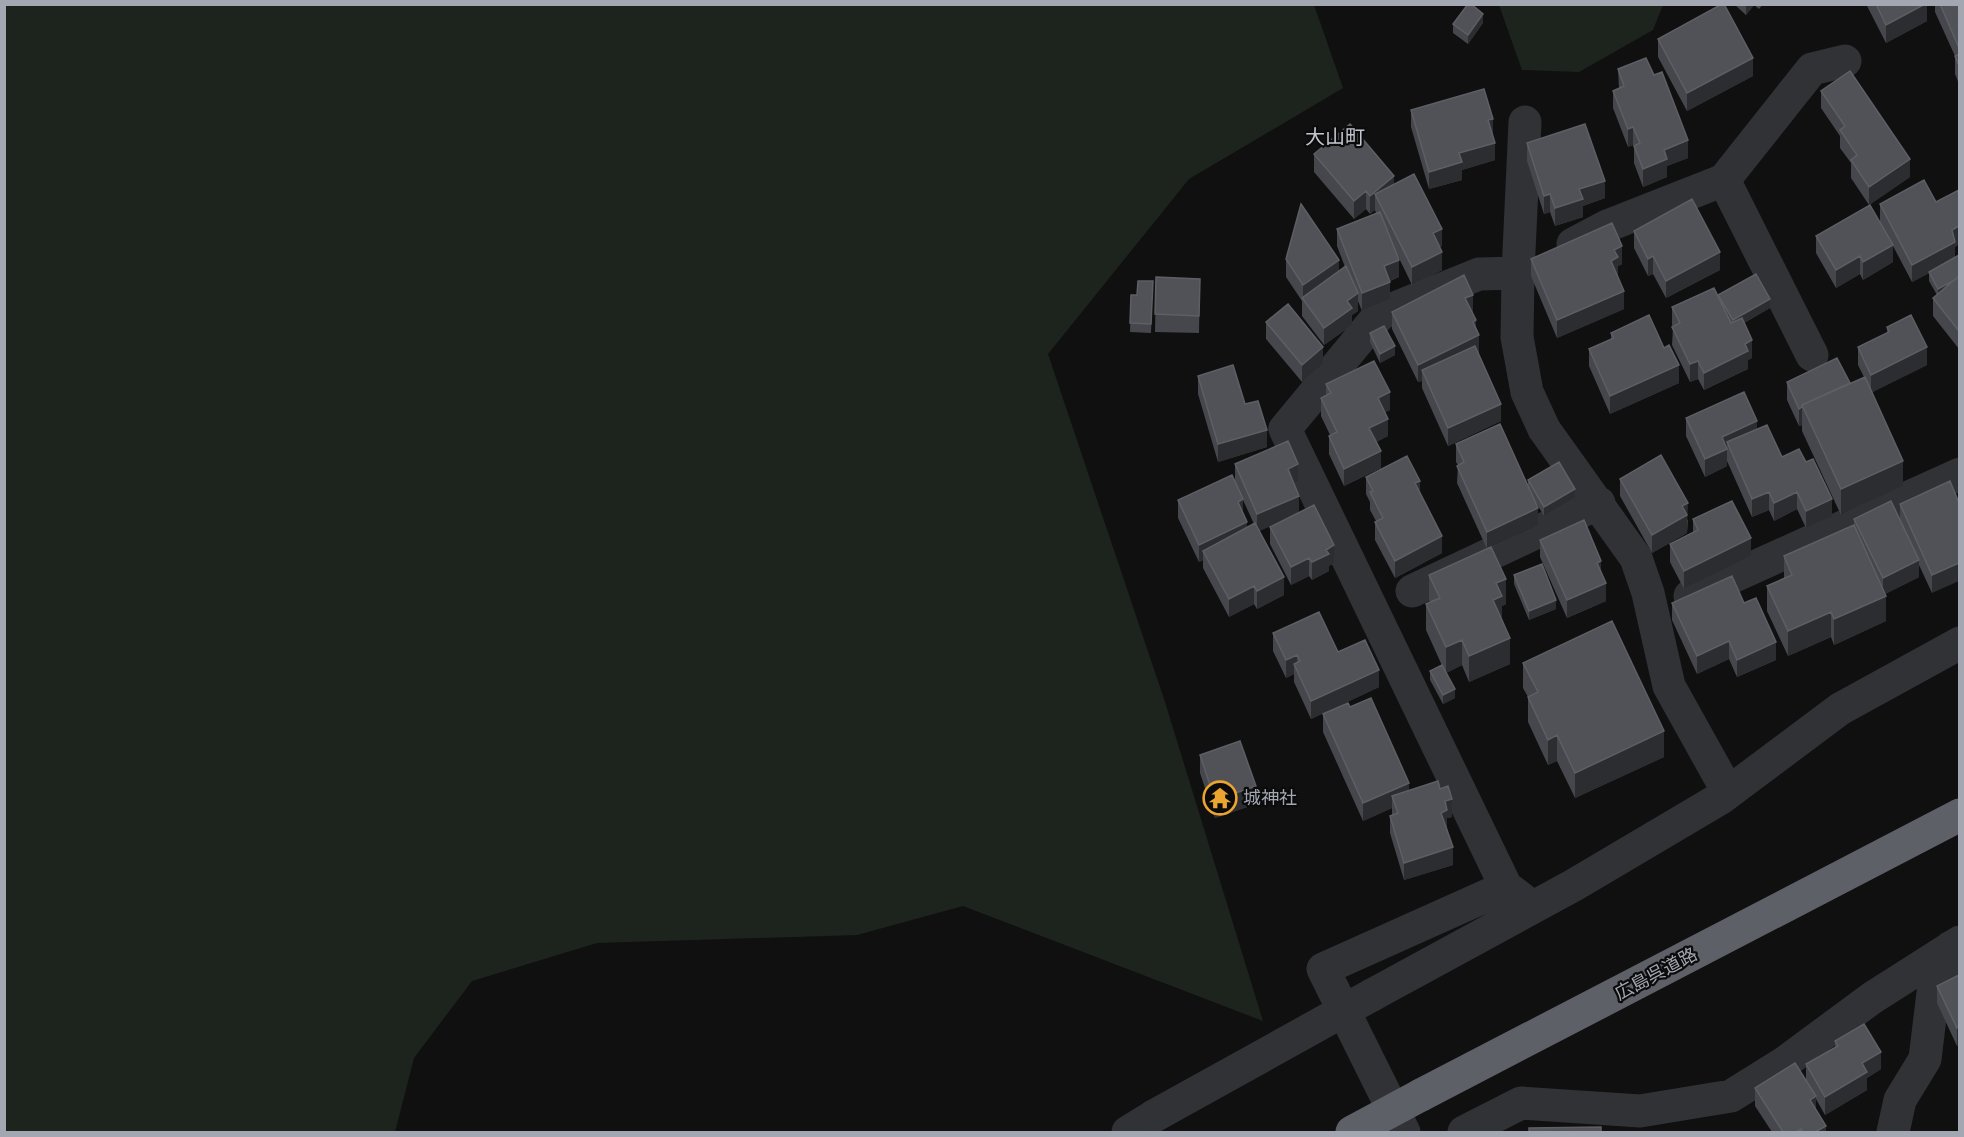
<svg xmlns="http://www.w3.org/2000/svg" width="1964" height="1137" font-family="'Archivo Narrow','Noto Sans JP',sans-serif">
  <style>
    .green { fill: #1d241d }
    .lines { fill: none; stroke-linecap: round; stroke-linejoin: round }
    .minor { stroke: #313236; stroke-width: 33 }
    .highway { stroke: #5d6067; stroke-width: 33 }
    .minor-bridge { stroke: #313236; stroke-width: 33 }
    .highway-bridge { stroke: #5d6067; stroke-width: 33 }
    .wall { fill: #46474c; fill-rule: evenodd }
    .shaded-wall { fill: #2c2d30 }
    .building { fill: #505257; stroke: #5d5f65; stroke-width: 1.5 }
    .labels { text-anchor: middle; stroke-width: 4.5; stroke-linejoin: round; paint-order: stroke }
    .poi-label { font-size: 18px; fill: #a2a7b2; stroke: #0b0b0c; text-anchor: start }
    .street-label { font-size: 18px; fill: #a2a7b2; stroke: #0b0b0c }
    .neighbourhood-label { font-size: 20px; fill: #c2c6ce; stroke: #0b0b0c }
  </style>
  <rect width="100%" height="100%" fill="#101011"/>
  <path class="green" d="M5,4L1314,5L1343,88L1189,179L1048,354L1165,702L1263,1021L963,906L857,935L597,943L472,981L414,1058L395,1132H5Z
    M1499,5V4L1663,5L1653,30L1579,72L1522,70Z"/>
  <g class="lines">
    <path class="minor" d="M1724,180L1812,355
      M1573,244L1607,226L1724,180L1812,69L1845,61
      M1518,273L1525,122
      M1412,591L1599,503
      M1690,596L1960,474
      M1506,887L1285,429L1380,314L1479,274L1518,273L1517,337L1527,392L1544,429L1636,558L1648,593L1669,686L1728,792
      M1372,995L1574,885L1721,798L1840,709L1960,643
      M1128,1132L1154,1116
      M1404,1132L1323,969L1506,887L1522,899
      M1464,1132L1521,1103L1640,1111L1731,1096L1784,1063L1872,998L1960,942
      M1893,1132L1900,1100L1925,1059L1933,993L1951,947"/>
    <path class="highway" d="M1421,1095L1960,815"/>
    <path class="minor-bridge" d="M1154,1116L1372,995"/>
    <path class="highway-bridge" d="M1352,1132L1421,1095"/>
  </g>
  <path class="wall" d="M1734,4H1763L1759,9L1754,5L1746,15Z
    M1866,4H1927V21L1886,43Z
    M1935,4H1959V84L1955,74V56L1935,12Z
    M1483,23L1468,44L1453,33V24Z
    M1658,39L1753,76L1687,111L1658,57Z
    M1618,69L1688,158L1667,166V177L1643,187L1634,163V146L1633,145L1628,147L1613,108V91L1619,88Z
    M1821,91L1910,177L1869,205L1851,178V163L1840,148V136L1821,108Z
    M1411,110L1493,136L1495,160L1462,170V180L1429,189L1411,127Z
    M1527,143L1605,198L1583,206V217L1555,226L1550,212L1544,214L1527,161Z
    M1314,154L1394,184L1442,246L1440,247L1442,270L1412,285L1398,256L1399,277L1390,281V299L1362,311L1358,301V311L1352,315V325L1324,345L1302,316V301L1286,277V259L1339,271L1345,267L1337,246V229L1376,213L1375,210L1370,214L1366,209L1354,219L1314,172Z
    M1959,190V244L1955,247V258L1959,255V349L1933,316V298L1937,295L1929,281V273L1912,282L1893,246V262L1863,280L1860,274L1836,288L1816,253V236L1880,222V204L1936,202Z
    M1634,231L1720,270L1666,298L1653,274L1648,276L1634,248Z
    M1531,259L1622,264L1618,266L1617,275L1624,309L1557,338L1531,276Z
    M1156,277L1200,279L1199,333L1155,332Z
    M1153,281L1151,333L1130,332L1131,295H1137Z
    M1718,295L1770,308L1744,323L1752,358L1748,360V369L1704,390L1698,379L1690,382L1672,345L1673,327L1672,325V307L1718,297Z
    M1392,312H1473L1472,313L1476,329L1479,353H1478L1501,421L1448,446L1422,388V381L1418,382L1392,329Z
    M1266,322L1323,364L1302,382L1266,339Z
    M1887,327L1927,365L1872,392L1903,486L1841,515L1802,431V425L1799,426L1787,400V382L1850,383L1864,377L1858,365V347L1887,333Z
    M1370,333L1395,355L1380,363L1370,342Z
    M1611,333L1664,348L1679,383L1610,414L1589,366V349L1611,339Z
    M1198,376L1245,404L1267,447L1218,462L1198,394Z
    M1326,384L1390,410L1385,412L1388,436L1376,442L1381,468L1344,486L1329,454V436L1330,435L1321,416V398L1326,395Z
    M1686,418L1757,429L1782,457L1832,517L1806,528L1797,509L1774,521L1769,510L1752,517L1727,461V466L1705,477L1686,436Z
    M1456,444L1528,486V480L1575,498L1544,516L1534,499L1538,526L1492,547L1506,604L1502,606V619L1510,664L1469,682L1462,665L1446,673L1455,698L1443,704L1430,680V671L1444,670L1426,630V604L1430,602L1429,600V575L1487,549L1457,483L1458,465L1456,462Z
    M1235,464L1298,482L1294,484L1299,512L1334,563L1329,566V571L1312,580L1309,576L1291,585L1270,544V527L1279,522L1259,531L1284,595L1257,609L1254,604L1229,617L1203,568V560L1199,562L1178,518V500L1235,482ZM1243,500L1254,524L1247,527L1243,514Z
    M1366,477L1420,492L1442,553L1395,578L1375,540V522L1376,521L1370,510V502L1366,494Z
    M1620,479L1688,520L1687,533L1652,553L1620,496Z
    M1950,481L1932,593L1919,565V577L1885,594L1886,621L1834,645L1831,637L1788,656L1767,611V586L1784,578V556L1854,525V519L1900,521V504Z
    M1693,519L1751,556L1684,589L1670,562V544L1693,533Z
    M1540,540L1606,601L1567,618L1540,557Z
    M1514,575L1556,609L1529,620L1514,584Z
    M1672,603H1744L1776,660L1737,677L1729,659L1697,674L1672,620Z
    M1273,633L1338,652L1379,687L1311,719L1294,682V674L1286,678L1273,651Z
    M1523,663L1664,757L1575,798L1557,761L1548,765L1528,722V697L1523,688Z
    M1350,707L1409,790L1440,789L1452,817L1447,818V828L1453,865L1404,880L1390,833V816L1392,815V808L1363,821L1323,732V714Z
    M1200,755L1256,804L1215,818L1200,773Z
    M1959,975V1044L1957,1046L1937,1003V986Z
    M1835,1041L1881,1069L1867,1078V1090L1825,1115L1816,1099V1110L1826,1132H1772L1755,1106V1088L1806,1081V1064L1835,1047Z"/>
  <path class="shaded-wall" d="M1746,4L1754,5L1746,15Z
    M1925,4H1927V21L1886,43V25Z
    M1483,14V23L1468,44V35Z
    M1753,58V76L1687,111V93Z
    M1493,119V137L1488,120Z
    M1633,127V145L1628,147V129Z
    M1688,140V158L1667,166V177L1643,187V169L1664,150Z
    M1495,143V160L1462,170V180L1429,189V172L1459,153Z
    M1910,159V177L1869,205V187Z
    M1394,176V193L1375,194V210L1370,214V196Z
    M1605,181V198L1583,206V217L1555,226V208L1579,189Z
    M1366,191V209L1354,219V201Z
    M1550,194V212L1544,214V196Z
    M1959,226V244L1955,247V260L1912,282V265L1952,230Z
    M1442,229V246L1433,251V233Z
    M1893,245V262L1863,280V262Z
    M1622,246V264L1618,266V275L1611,278V261L1614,250Z
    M1442,252V270L1412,285V267Z
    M1720,252V270L1666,298V281Z
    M1653,256V274L1648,276V259Z
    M1860,256V274L1836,288V270Z
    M1339,260V278L1303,299V285Z
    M1399,260V277L1384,283V266Z
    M1959,278L1938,298V289Z
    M1390,282V299L1362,311V293Z
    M1624,291V309L1557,338V320Z
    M1358,293V311L1352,315V325L1324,345V328L1347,301Z
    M1473,295V312L1465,316V298Z
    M1770,299V308L1733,329V320Z
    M1476,320V336L1479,335V353L1426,379L1422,370V381L1418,382V365L1473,322Z
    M1752,340V358L1748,360V369L1704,390V373L1745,344Z
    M1395,346V355L1380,363V354Z
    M1323,347V364L1302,382V365Z
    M1927,347V365L1871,393V375Z
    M1698,361V379L1690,382V364Z
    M1679,365V383L1610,414V396Z
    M1390,392V410L1378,416V398Z
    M1501,404V421L1448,446V428Z
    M1802,407V425L1799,426V409Z
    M1388,419V436L1369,446V428Z
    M1757,421V438L1727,442V466L1705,477V459L1722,437Z
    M1267,430V447L1218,462V444Z
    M1381,451V468L1344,486V469Z
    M1903,461V486L1841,515V489Z
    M1298,464V482L1288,486V469Z
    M1420,481V498L1415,483Z
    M1575,489V498L1544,516V507Z
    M1769,492V510L1752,517V499Z
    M1797,492V509L1774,521V503Z
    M1299,496V514L1257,532V514Z
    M1243,499V517L1238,502Z
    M1832,499V517L1806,528V511Z
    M1688,503L1687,533L1652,553V535L1682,506Z
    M1538,508V526L1487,549V532Z
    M1247,522V540L1203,551V560L1199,562V545Z
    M1442,536V553L1395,578V561Z
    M1751,538V556L1684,589V571Z
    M1334,545V563L1329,566V571L1312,580V562L1326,550Z
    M1309,558V576L1291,585V567Z
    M1919,560V577L1883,595V578Z
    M1601,561V579L1597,563Z
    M1959,563V581L1932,593V575Z
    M1284,577V595L1257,609V591Z
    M1506,579V604L1502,606V622L1493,600L1496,583Z
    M1606,583V601L1567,618V600Z
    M1254,586V604L1229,617V599Z
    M1886,596V621L1834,645V619Z
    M1556,600V609L1529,620V611Z
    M1831,612V637L1788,656V631Z
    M1510,638V664L1469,682V656Z
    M1462,640V665L1446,673V647Z
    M1729,641V659L1697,674V656Z
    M1776,642V660L1737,677V660Z
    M1297,655V671L1294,664V674L1286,678V660Z
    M1379,670V687L1311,719V701Z
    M1455,689V698L1443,704V695Z
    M1664,731V757L1575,798V773Z
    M1557,735V761L1548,765V740Z
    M1409,783V800L1392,796V808L1363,821V803Z
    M1256,786V804L1215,818V800Z
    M1452,799V817L1447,818V828L1441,830V813L1445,801Z
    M1453,847V865L1404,880V863Z
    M1959,1027V1044L1957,1046V1028Z
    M1881,1052V1069L1867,1078V1090L1825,1115V1097L1862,1063Z
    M1816,1096V1114L1810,1100Z
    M1826,1126V1132H1815Z"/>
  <path class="building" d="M1468,4H1471L1483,14L1468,35L1453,24Z
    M1722,4H1724L1753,58L1687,93L1658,39Z
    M1876,4H1925L1886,25Z
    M1940,4H1959V48Z
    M1959,54V66L1955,56Z
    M1646,58L1654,75L1662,72L1688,140L1664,150L1667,159L1643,169L1634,146L1640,143L1633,127L1628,129L1613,91L1624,86L1618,69Z
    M1850,71L1910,159L1869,187L1851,160L1857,155L1840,130L1845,126L1821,91Z
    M1484,89L1493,119L1488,120L1495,143L1459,153L1462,162L1429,172L1411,110Z
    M1350,124L1394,176L1370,196L1366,191L1354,201L1314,154Z
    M1585,124L1605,181L1579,189L1583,199L1555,208L1550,194L1544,196L1527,143Z
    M1414,174L1442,229L1433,233L1442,252L1412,267L1375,194Z
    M1924,180L1936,202L1959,190V226L1952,230L1955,242L1912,265L1880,204Z
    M1692,199L1720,252L1666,281L1653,256L1648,259L1634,231Z
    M1301,204L1339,260L1303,285L1286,259Z
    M1870,205L1893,245L1863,262L1860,256L1836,270L1816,236Z
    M1380,212L1399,260L1384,266L1390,282L1362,293L1337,229Z
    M1612,223L1622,246L1614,250L1618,257L1611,261L1624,291L1557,320L1531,259Z
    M1959,255V276L1955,280L1938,289L1929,272Z
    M1346,266L1358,293L1347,301L1352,308L1324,328L1302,298Z
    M1756,274L1770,299L1733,320L1718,295Z
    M1464,275L1473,295L1465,298L1476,320L1473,322L1479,335L1418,365L1392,312Z
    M1959,276V331L1933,298Z
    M1156,277L1200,279L1199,316L1155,314Z
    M1138,281H1153L1151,324L1130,323L1131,295H1137Z
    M1714,288L1731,323L1742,318L1752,340L1745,344L1748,351L1704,373L1698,361L1690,364L1672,327L1680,323L1672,307Z
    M1288,304L1323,347L1302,365L1266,322Z
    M1649,315L1664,348L1669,345L1679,365L1610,396L1589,349L1614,338L1611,333Z
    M1911,315L1927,347L1871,375L1858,347L1889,332L1887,327Z
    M1384,326L1395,346L1380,354L1370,333Z
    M1475,346L1501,404L1448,428L1422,370Z
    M1837,358L1850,383L1802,405V407L1799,409L1787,382Z
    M1374,361L1390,392L1378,398L1388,419L1369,428L1381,451L1344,469L1329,436L1337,432L1321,398L1331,393L1326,384Z
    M1233,365L1245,404L1258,401L1267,430L1218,444L1198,376Z
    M1865,377L1903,461L1841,489L1802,405Z
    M1744,392L1757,421L1722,437L1727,449L1705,459L1686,418Z
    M1500,424L1538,508L1487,532L1457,466L1464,462L1456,444Z
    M1767,425L1782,457L1799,449L1806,462L1813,459L1832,499L1806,511L1797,492L1774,503L1769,492L1752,499L1727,442Z
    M1288,441L1298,464L1288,469L1299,496L1257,514L1235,464Z
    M1661,455L1688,503L1682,506L1687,515L1652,535L1620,479Z
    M1407,456L1420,481L1415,483L1442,536L1395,561L1375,522L1383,518L1370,492L1373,491L1366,477Z
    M1559,462L1575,489L1544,507L1528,480Z
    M1232,475L1243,499L1238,502L1247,522L1199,545L1178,500Z
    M1950,481L1959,503V563L1932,575L1900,504Z
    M1732,501L1751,538L1684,571L1670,544L1698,530L1693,519Z
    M1891,501L1919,560L1883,578L1854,519Z
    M1314,505L1334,545L1326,550L1329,554L1312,562L1309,558L1291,567L1270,527Z
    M1584,520L1601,561L1597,563L1606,583L1567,600L1540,540Z
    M1255,523L1284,577L1257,591L1254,586L1229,599L1203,551Z
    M1854,525L1886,596L1834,619L1831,612L1788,631L1767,586L1792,575L1784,556Z
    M1491,547L1506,579L1496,583L1502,596L1493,600L1510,638L1469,656L1462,640L1446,647L1426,604L1440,598L1429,575Z
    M1542,564L1556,600L1529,611L1514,575Z
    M1732,576L1744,603L1756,598L1776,642L1737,660L1729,641L1697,656L1672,603Z
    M1319,612L1338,652L1365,640L1379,670L1311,701L1294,664L1300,661L1297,655L1286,660L1273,633Z
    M1612,621L1664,731L1575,773L1557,735L1548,740L1528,697L1538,692L1523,663Z
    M1442,665L1455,689L1443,695L1430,671Z
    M1371,698L1409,783L1363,803L1323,714L1348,703L1350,707Z
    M1240,741L1256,786L1215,800L1200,755Z
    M1438,781L1440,789L1448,786L1452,799L1445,801L1447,810L1441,813L1453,847L1404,863L1390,816L1398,813L1392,796Z
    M1959,975V1027L1957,1028L1937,986Z
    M1864,1024L1881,1052L1862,1063L1867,1072L1825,1097L1806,1064L1838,1046L1835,1041Z
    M1795,1063L1816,1096L1810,1100L1826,1126L1815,1132H1803L1801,1129L1796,1132H1783L1755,1088Z
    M1601,1127V1132H1529V1128Z"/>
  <defs>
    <g id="temple-ring" transform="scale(1.725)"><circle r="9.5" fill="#0b0b0c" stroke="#eaa42f" stroke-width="1.5"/><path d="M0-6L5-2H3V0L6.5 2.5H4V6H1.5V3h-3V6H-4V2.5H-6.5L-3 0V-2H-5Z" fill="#eaa42f"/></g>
  </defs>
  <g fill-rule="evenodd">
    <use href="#temple-ring" x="1220" y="798"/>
  </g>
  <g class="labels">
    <g class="poi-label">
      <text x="1243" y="804">城神社</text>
    </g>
    <g class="street-label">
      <text transform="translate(1656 974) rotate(-28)" y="6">広島呉道路</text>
    </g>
    <g class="neighbourhood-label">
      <text x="1335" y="144">大山町</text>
    </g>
  </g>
  <rect width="1964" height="1137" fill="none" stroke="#a2a7b2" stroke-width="12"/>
</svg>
